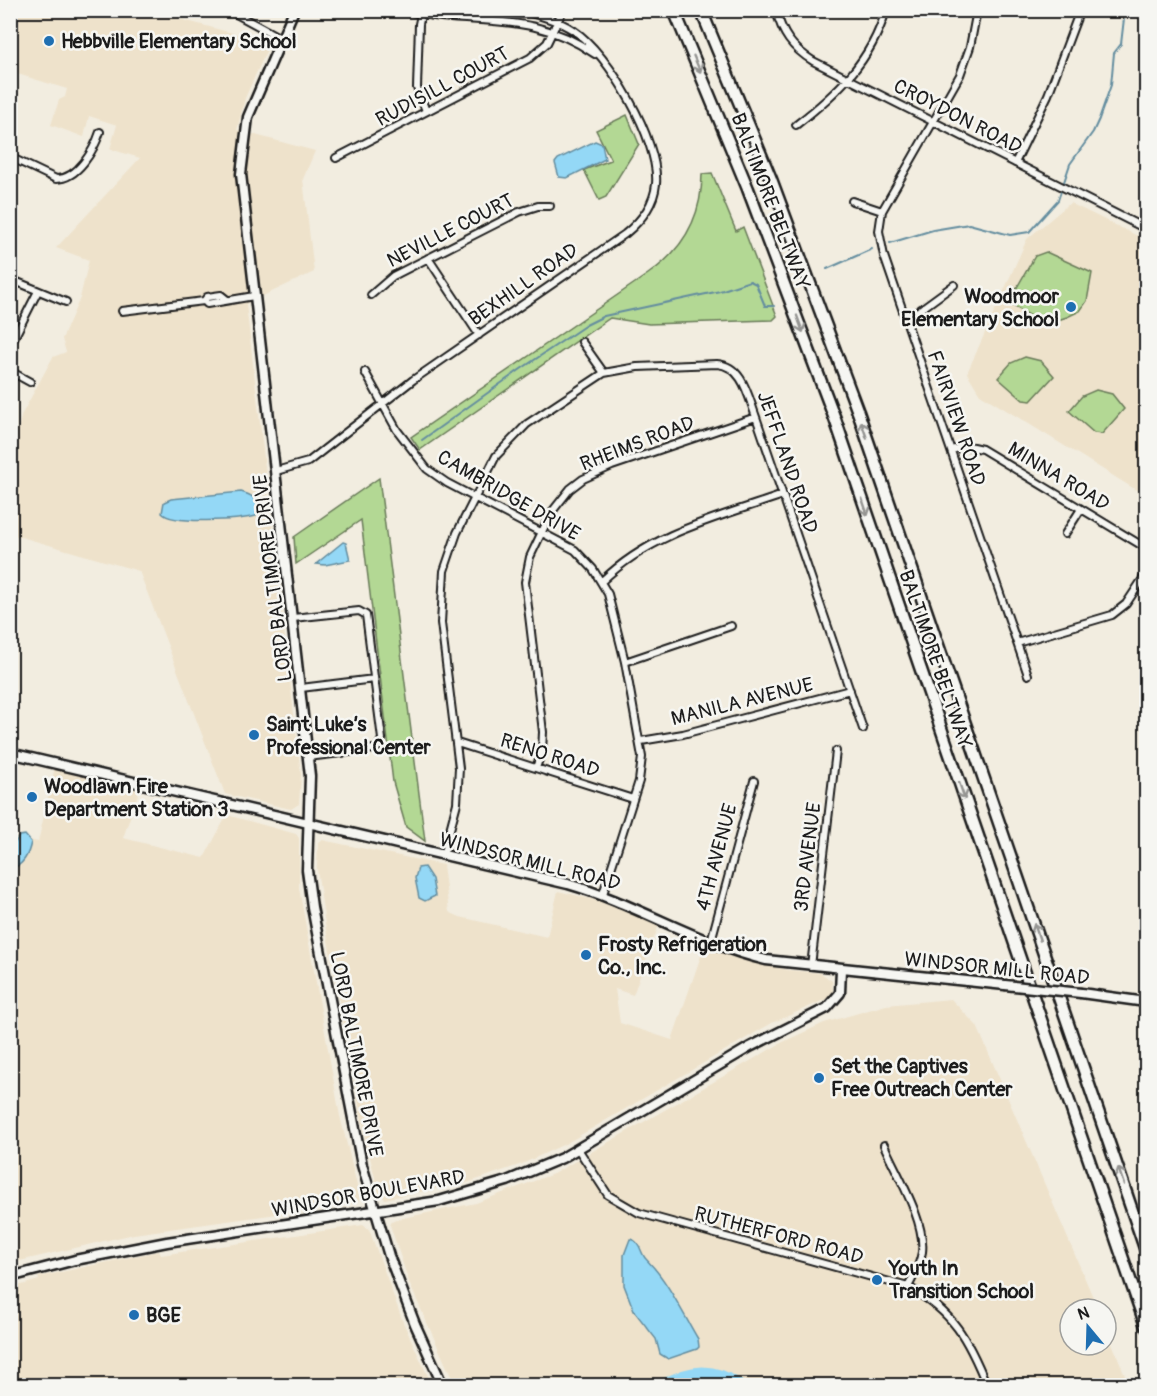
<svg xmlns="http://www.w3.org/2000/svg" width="1157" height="1396" font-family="Pangolin,sans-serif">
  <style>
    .built { fill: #eee2cb }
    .green { fill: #b3d894; stroke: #687a58; stroke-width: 1.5 }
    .water { fill: #94d8f6; stroke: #648d9f; stroke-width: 1.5 }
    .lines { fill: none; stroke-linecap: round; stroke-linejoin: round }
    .stream { stroke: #648d9f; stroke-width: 2 }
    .river { stroke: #94d8f6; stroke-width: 12 }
    .minor-casing { stroke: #1c1c1c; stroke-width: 10 }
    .secondary-casing { stroke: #1c1c1c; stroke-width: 13 }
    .motorway-casing { stroke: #1c1c1c; stroke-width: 15 }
    .minor { stroke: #f6f6f2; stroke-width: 6 }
    .secondary { stroke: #f6f6f2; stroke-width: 8 }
    .motorway { stroke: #f6f6f2; stroke-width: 10 }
    .secondary-bridge-casing { stroke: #1c1c1c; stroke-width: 13; stroke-linecap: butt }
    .secondary-bridge { stroke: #f6f6f2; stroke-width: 8 }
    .oneway { stroke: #949492 }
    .poi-dot { fill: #1f6fb2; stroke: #f6f6f2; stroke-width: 2 }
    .labels { text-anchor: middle; stroke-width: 5; stroke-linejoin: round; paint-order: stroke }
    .poi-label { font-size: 20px; font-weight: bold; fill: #1c1c1c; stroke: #f6f6f2; text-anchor: start }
    .street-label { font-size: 20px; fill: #1c1c1c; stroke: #f6f6f2 }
  </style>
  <rect width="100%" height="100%" fill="#f2ede0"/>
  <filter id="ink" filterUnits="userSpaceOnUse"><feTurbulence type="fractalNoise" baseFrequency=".0167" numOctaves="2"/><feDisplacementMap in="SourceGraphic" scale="12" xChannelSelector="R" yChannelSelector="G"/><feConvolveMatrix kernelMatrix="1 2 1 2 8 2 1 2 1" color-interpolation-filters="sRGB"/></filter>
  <g filter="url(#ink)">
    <path class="built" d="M10,11H150L270,43L245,98L237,130L315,151L303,179L314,272L246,304L301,775L299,804L291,809L225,794L139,571L11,534V466L17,431L22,414L53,357L66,352L62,339L80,298L89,260L56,248L140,158L110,149L117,125L89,116L84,137L51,125L59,100L65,97L67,89L11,72Z
      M1070,203L1146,240V496L980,394L967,373L1027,239Z
      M55,767L140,788L123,838L204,858L227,815L296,834L299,838V888L340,1116L360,1198L356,1203L134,1234L11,1263V843L12,836L38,842Z
      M322,840L443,865L449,912L460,917L547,937L558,891L608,903L660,922L633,995L615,989L620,1023L672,1040L705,944L749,961L788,970L821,973L832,981L833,992L831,997L772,1023L567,1143L522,1164L470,1182L385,1199L379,1194L365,1137L325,924L317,869L318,843Z
      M951,999L977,1026L1098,1309H1070V1345H1106V1328L1129,1385H455L410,1285L390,1225L393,1220L476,1203L553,1174L783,1042L824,1023L886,1005Z
      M363,1225L369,1229L403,1322L432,1385H11V1288L39,1280L38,1277L159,1251L161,1255Z"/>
    <path class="green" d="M627,115L639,144L606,197L599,200L584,170L611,160L596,130Z
      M712,173L736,231L743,227L777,316L773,320L649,324L610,318L420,450L411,437L648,274C683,250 702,216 702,174Z
      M1046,252L1092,273L1087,301L1080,311L1067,317L1055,321L1036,319L1008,303L1035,256Z
      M1025,357L1041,361L1054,376L1031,401L1023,400L998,378L1011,363Z
      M1096,390L1112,394L1124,409L1102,434L1094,433L1069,411L1082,396Z
      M379,478L425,841L406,827L393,782L361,520L296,564L294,537Z"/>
    <path class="water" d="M595,141L602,144L605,159L567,178L559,177L555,163L558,159Z
      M241,492C252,495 256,498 260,509L256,516C240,520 172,525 162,513L164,502L171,499Z
      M343,542L346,543L350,560L325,565L316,564Z
      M25,835L31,842C29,853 23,867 11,868V850L19,836Z
      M424,867L432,879L435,896L425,901L419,898L415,878L418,868Z
      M630,1239C641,1241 640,1253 646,1259C668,1281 682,1312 698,1339L699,1347L697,1349L668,1359L660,1354L656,1339L634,1311L624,1285V1255Z"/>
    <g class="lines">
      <path class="stream" d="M890,243L933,230L969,224L1010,235L1029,232L1058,200L1070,164L1093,132L1099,119L1111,85L1114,53L1121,44L1125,10
        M827,269L872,249
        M422,440L521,369L586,325L604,316L720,291L750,281L756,284L765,306H774"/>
      <path class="river" d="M663,1386C689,1369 714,1367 739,1386"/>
      <g class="minor-casing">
        <path id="minor" d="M229,10L282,39
          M403,10C475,29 526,7 595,54
          M422,10L419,24L417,88L426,111
          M776,10C782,34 792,48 813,61L1146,229
          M977,10L970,47L960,75L882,211L879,231L884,256L1028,675
          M796,125C836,94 871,62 886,10
          M10,157L56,179C78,179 94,150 100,132
          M336,158L530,58L547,43L563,10
          M1015,163L1048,95L1080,10
          M852,201L882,211
          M428,258L479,335
          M10,279L66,302
          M371,295L393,276L519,212L538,206H550
          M204,301L207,304L254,296
          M122,311L204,301L207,297L221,295L226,299
          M906,320L954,285
          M582,342L604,373
          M10,346L38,291
          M10,371L30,382
          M365,372L397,430L427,469L447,483L575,550L593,569L608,594L625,662L642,757L639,781L603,894
          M951,450L968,446L982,449L1146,548
          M276,471L308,462L413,380L625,234C641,221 654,205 656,184C660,142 609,53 573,30C556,19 537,14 517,10
          M1065,534L1081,509
          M602,581C653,532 717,518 783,495
          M293,618L359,611L366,615L382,739L378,747L374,749L308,757
          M1017,643L1112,615L1126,604L1146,574
          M625,662L731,626
          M301,688L374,679
          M641,741L683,734L850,690
          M457,743L633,799
          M536,768L542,751L543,732L525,582L530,557L551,513L570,489L583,479L612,466L756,417
          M443,856L457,803L459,768L441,623L444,571L457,533L496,456L527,424L604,373L637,367L717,364C743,366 748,396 756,417L863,729
          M711,941L754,781
          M811,966L836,751
          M884,1145C896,1173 926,1221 922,1252C920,1264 914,1276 908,1287
          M578,1149L608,1195L639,1213L908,1287C954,1312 968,1339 987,1386"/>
      </g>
      <g class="secondary-casing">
        <path id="secondary" d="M294,10L248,117L241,174L310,776L307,870L312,907L362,1165L389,1256L415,1324L443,1386
          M10,753L568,884C637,904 698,944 766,960L1005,985
          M1081,993L1146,1002
          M10,1277L75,1260L167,1242L439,1201L507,1181L562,1158L750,1047L827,1008L840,993L841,969"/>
      </g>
      <g class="motorway-casing">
        <path id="motorway" d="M674,10L748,189L835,419L1146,1326
          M701,10L771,179L858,412L1146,1251"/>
      </g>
      <use href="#minor" class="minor"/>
      <use href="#secondary" class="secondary"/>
      <use href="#motorway" class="motorway"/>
      <g class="secondary-bridge-casing">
        <path id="secondary-bridge" d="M1005,985L1081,993"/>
      </g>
      <use href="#secondary-bridge" class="secondary-bridge"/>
    </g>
    <defs><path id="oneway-shaft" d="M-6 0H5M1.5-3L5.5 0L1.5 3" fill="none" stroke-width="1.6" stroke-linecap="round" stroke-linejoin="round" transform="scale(1.5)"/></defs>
    <g class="oneway">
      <use href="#oneway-shaft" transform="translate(697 64) rotate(67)"/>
      <use href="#oneway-shaft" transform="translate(800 324) rotate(70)"/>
      <use href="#oneway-shaft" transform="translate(864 430) rotate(-109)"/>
      <use href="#oneway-shaft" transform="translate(865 507) rotate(71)"/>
      <use href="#oneway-shaft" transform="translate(962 791) rotate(71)"/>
      <use href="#oneway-shaft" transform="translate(1037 932) rotate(-109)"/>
      <use href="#oneway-shaft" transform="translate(1121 1176) rotate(-109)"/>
    </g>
  </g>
  <g class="poi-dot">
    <circle cx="49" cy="41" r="6"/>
    <circle cx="1071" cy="307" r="6"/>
    <circle cx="254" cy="735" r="6"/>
    <circle cx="32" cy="797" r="6"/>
    <circle cx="586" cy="955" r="6"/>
    <circle cx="819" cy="1078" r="6"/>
    <circle cx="877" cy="1280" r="6"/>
    <circle cx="134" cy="1315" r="6"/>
  </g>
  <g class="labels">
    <g class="poi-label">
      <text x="61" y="48">Hebbville Elementary School</text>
      <text x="1059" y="303" text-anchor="end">Woodmoor<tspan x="1059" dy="23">Elementary School</tspan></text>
      <text x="266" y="731">Saint Luke’s<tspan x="266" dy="23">Professional Center</tspan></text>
      <text x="44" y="793">Woodlawn Fire<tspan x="44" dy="23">Department Station 3</tspan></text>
      <text x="598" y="951">Frosty Refrigeration<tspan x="598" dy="23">Co., Inc.</tspan></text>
      <text x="831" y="1073">Set the Captives<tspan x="831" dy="23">Free Outreach Center</tspan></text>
      <text x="889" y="1275">Youth In<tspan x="889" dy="23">Transition School</tspan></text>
      <text x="146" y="1322">BGE</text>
    </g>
    <g class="street-label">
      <text transform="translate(442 86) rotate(-28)" y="7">RUDISILL COURT</text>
      <text transform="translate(958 116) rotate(27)" y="7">CROYDON ROAD</text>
      <text transform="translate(771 201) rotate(69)" y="7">BALTIMORE BELTWAY</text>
      <text transform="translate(450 230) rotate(-27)" y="7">NEVILLE COURT</text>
      <text transform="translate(523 284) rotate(-35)" y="7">BEXHILL ROAD</text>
      <text transform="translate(957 418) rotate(71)" y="7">FAIRVIEW ROAD</text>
      <text transform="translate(637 443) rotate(-21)" y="7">RHEIMS ROAD</text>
      <text transform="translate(788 462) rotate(71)" y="7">JEFFLAND ROAD</text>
      <text transform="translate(1059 476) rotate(31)" y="7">MINNA ROAD</text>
      <text transform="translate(509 495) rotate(30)" y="7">CAMBRIDGE DRIVE</text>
      <text transform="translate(272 578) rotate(-97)" y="7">LORD BALTIMORE DRIVE</text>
      <text transform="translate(936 659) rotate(71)" y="7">BALTIMORE BELTWAY</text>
      <text transform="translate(742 701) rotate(-14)" y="7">MANILA AVENUE</text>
      <text transform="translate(550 755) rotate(18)" y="7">RENO ROAD</text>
      <text transform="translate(716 857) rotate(-75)" y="7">4TH AVENUE</text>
      <text transform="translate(807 857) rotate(-83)" y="7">3RD AVENUE</text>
      <text transform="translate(530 861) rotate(14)" y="7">WINDSOR MILL ROAD</text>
      <text transform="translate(997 968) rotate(6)" y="7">WINDSOR MILL ROAD</text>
      <text transform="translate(357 1054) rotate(79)" y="7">LORD BALTIMORE DRIVE</text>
      <text transform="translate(368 1193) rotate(-10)" y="7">WINDSOR BOULEVARD</text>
      <text transform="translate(779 1235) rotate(15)" y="7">RUTHERFORD ROAD</text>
    </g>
  </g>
  <rect width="1157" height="1396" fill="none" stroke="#f6f6f2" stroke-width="36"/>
  <rect x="18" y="18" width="1121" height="1360" fill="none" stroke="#1c1c1c" stroke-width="2" filter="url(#ink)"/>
  <g transform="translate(1088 1327) rotate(341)"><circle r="28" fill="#f6f6f2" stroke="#9f9f9c" stroke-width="1.5"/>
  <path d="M0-4.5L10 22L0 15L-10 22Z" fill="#1f6fb2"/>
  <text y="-9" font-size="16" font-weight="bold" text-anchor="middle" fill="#1c1c1c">N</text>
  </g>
</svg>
